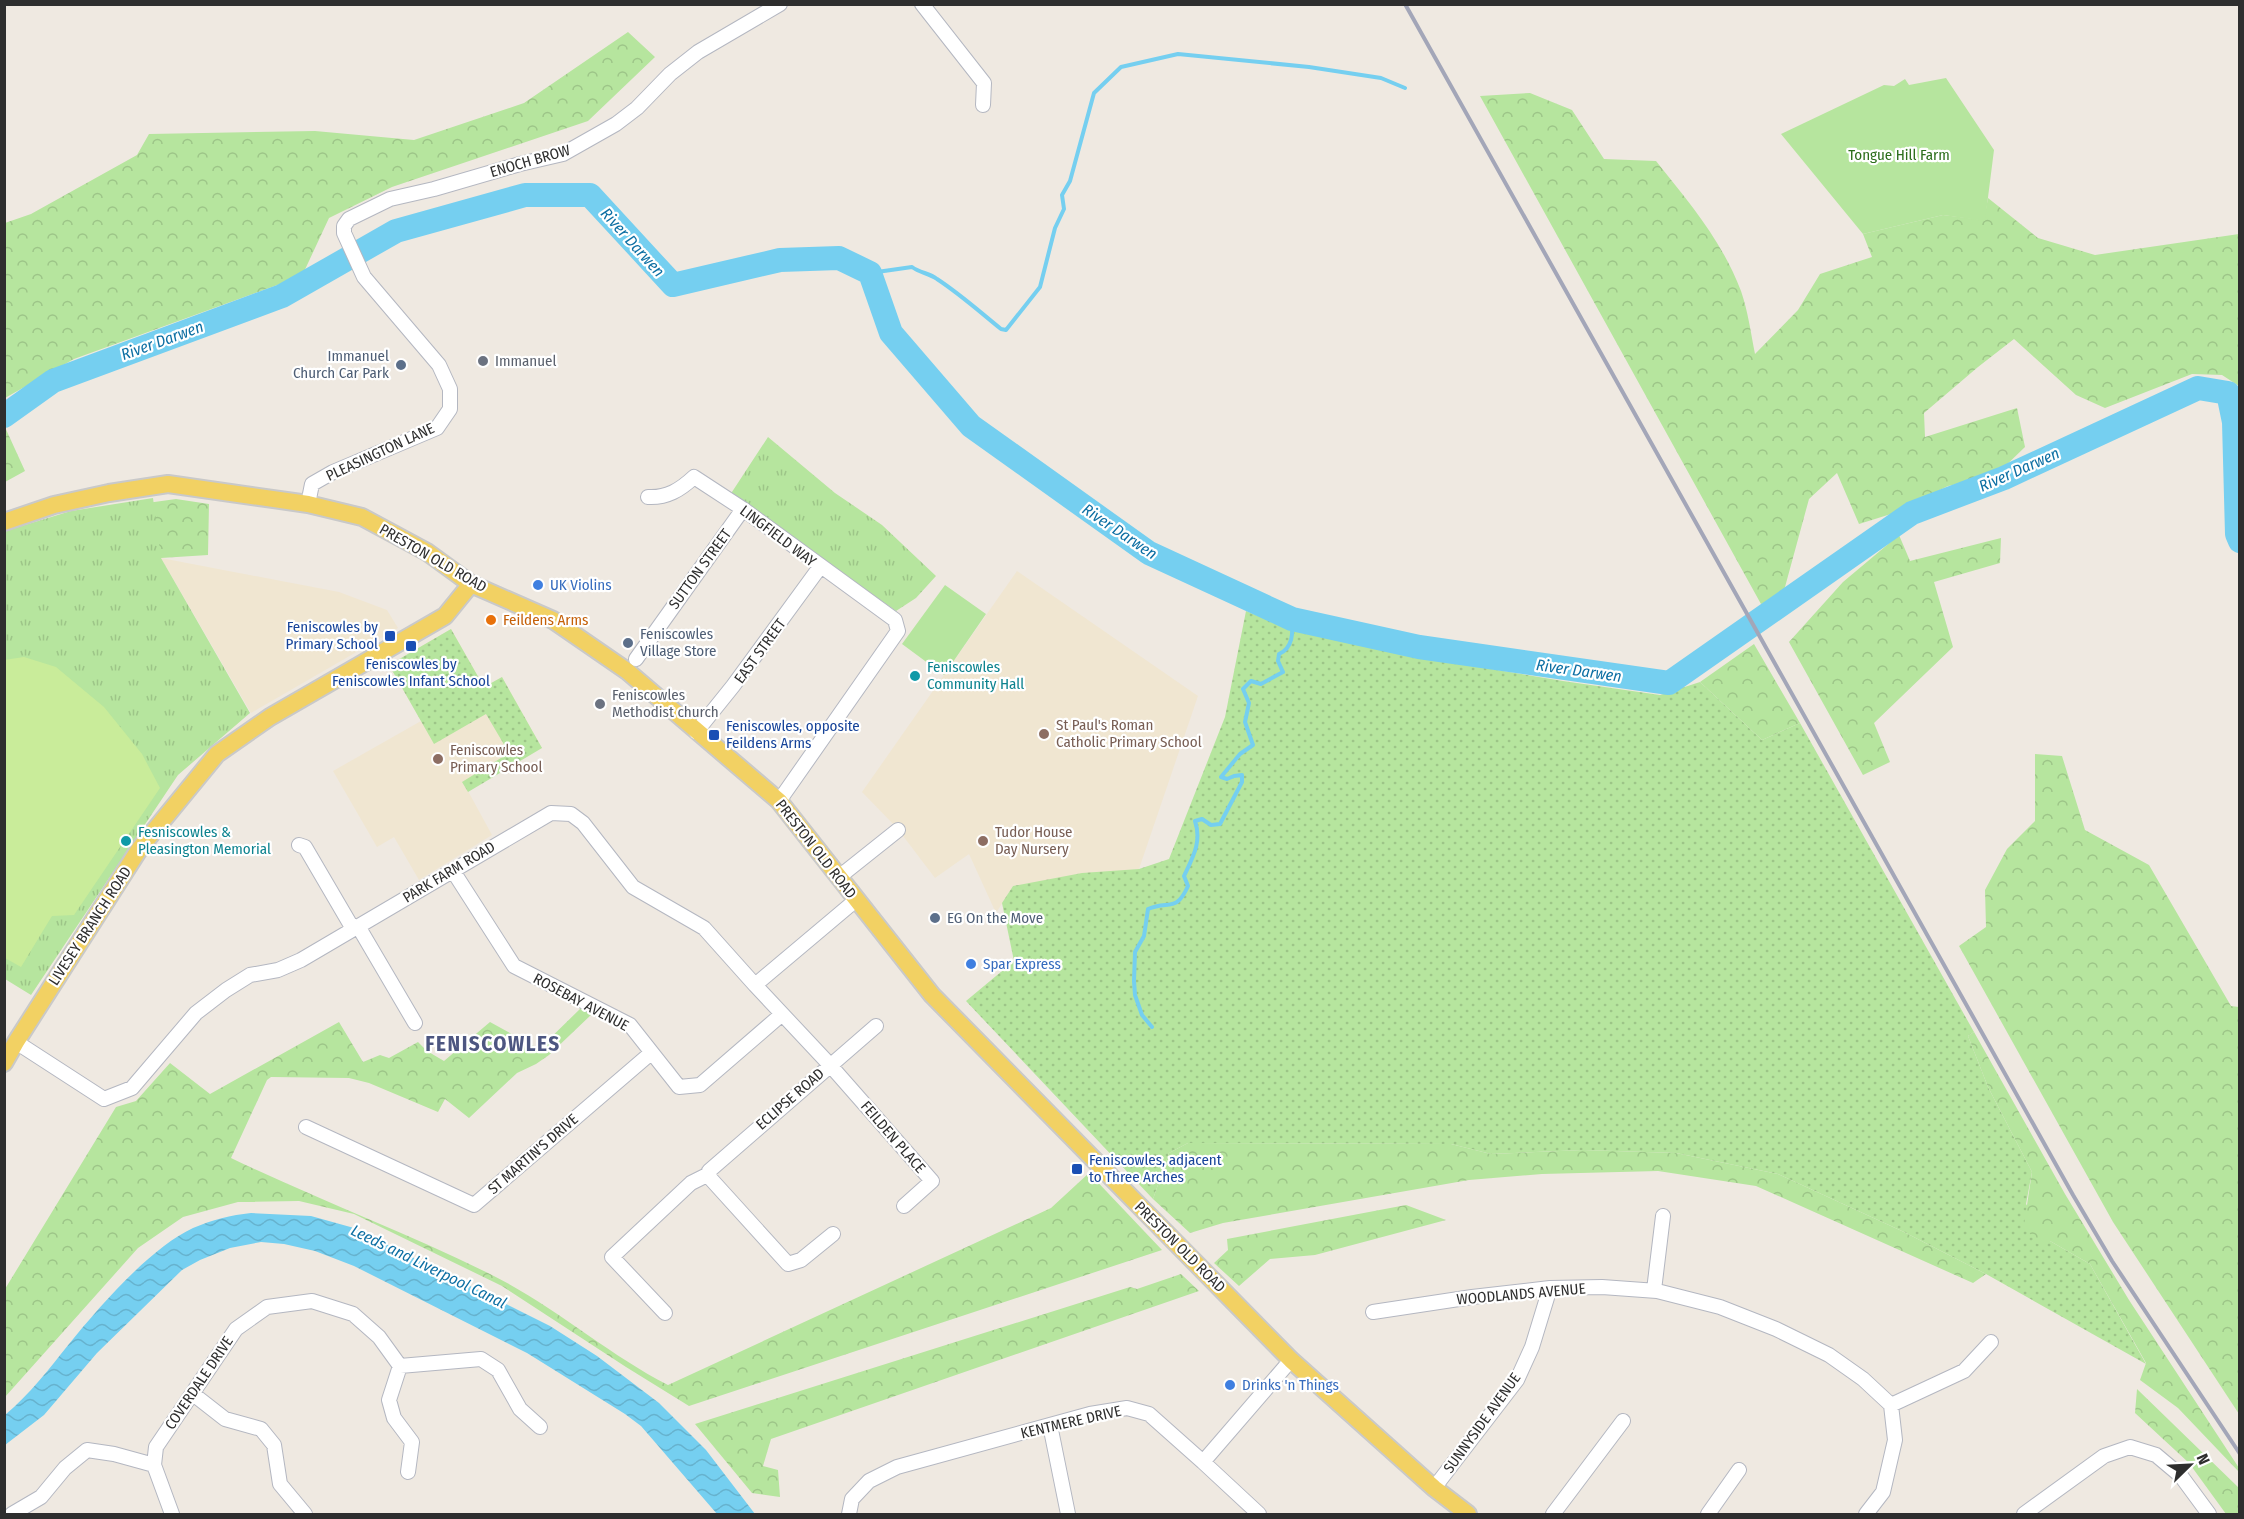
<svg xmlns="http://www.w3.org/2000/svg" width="2244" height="1519" font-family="'Fira Sans Condensed',sans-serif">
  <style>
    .education { fill: #f0e6d1 }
    .grass { fill: url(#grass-dots) }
    .forest { fill: url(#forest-crowns) }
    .park { fill: url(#park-tufts) }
    .garden { fill: #b6e59e }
    .pitch { fill: #c9ec9a }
    .water { fill: url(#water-waves) }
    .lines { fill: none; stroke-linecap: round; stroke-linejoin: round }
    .stream { stroke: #75cff0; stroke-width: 4 }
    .river { stroke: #75cff0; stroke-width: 24 }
    .minor-casing { stroke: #b4b7c1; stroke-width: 16 }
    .major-casing { stroke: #c9c9c9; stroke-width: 20 }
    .minor { stroke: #fff; stroke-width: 14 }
    .major { stroke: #f2d163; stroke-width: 16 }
    .rail { stroke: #a3a6b8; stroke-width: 4 }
    .worship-dot { fill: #6b7280; stroke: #fff; stroke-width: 2 }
    .service-dot { fill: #5c6f8a; stroke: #fff; stroke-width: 2 }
    .shop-dot { fill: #3f7fe0; stroke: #fff; stroke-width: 2 }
    .food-dot { fill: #e8710a; stroke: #fff; stroke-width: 2 }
    .transit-dot { fill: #1a4fb4; stroke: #fff; stroke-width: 2 }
    .culture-dot { fill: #0f9aa8; stroke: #fff; stroke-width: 2 }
    .education-dot { fill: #8d6e63; stroke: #fff; stroke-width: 2 }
    .labels { text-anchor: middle; stroke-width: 4.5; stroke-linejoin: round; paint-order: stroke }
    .park-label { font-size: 15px; fill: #2c6e1b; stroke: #fff }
    .street-label { font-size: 15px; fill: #2e2e2e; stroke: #fff }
    .service-label { font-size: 15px; fill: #4e5e75; stroke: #fff; text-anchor: start }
    .worship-label { font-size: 15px; fill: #5b616d; stroke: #fff; text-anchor: start }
    .shop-label { font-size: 15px; fill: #366cbe; stroke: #fff; text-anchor: start }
    .food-label { font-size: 15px; fill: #c56008; stroke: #fff; text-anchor: start }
    .transit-label { font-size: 15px; fill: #164399; stroke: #fff; text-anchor: start }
    .culture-label { font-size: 15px; fill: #0d838f; stroke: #fff; text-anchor: start }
    .education-label { font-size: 15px; fill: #785e54; stroke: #fff; text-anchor: start }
    .water-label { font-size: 16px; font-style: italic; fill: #0d6fa3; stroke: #fff }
    .district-label { font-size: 21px; font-weight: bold; letter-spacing: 1.5px; fill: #4d5680; stroke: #fff }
  </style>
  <defs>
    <pattern id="grass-dots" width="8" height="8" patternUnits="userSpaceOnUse" patternTransform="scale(1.5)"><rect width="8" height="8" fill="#b6e59e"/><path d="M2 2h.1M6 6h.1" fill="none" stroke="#9dc588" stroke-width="1.8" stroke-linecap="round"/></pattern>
    <pattern id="forest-crowns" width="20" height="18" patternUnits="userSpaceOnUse" patternTransform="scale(1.5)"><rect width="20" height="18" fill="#b6e59e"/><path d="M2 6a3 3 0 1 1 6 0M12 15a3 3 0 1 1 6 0" fill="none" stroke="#9dc588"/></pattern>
    <pattern id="park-tufts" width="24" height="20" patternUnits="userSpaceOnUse" patternTransform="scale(1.5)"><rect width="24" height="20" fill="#b6e59e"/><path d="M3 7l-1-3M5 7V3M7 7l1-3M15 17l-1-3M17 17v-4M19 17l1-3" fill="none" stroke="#9dc588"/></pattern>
    <pattern id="water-waves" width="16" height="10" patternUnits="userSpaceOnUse" patternTransform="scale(1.5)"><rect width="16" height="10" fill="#75cff0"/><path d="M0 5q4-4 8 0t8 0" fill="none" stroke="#66b2ce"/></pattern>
  </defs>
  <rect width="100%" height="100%" fill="#efe9e1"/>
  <path class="education" d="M161,558L339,592L387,610L398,628L251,713Z
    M1017,571L1198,696L1139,869L1013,886L996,913L969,854L935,878L897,828L862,792Z
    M451,629L484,687L502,677L542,748L468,791L492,835L419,880L394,837L377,847L333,771L421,721L389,665Z"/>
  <path class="grass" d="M1246,611L1275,623L1396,653L1563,681L1660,695L1700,682L1762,740L1800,723L1974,1032L1968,1036L1988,1087L2032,1172L2026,1204L2050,1241L2090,1264L2146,1364L1986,1274L1904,1232L1778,1174L1676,1153L1583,1150L1491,1154L1451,1144L1188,1143L1169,1153L1153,1199L966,1001L1014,961L1002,903L1013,886L1082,873L1139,869L1169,859L1225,717Z
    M451,629L484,687L502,677L542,748L468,792L462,782L509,753L486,714L434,744L389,665Z"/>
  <path class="forest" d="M628,32L655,57L588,121L392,187L329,218L302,276L74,359L5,398V223L31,214L137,155L149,134L315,131L414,140L524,103Z
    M1530,93L1572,110L1604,159L1656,161C1690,204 1721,239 1741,291C1748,311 1751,334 1755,354L1798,310L1820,274L1872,257L1863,234L1943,215L1984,220L1988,198L2038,238L2095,255L2239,234V386L2222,375L2192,374L2105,408L2076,395L2014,339L1978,367L1924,413L1925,437L2017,408L2025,447L1995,476L1948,486L1891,514L1859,524L1837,473L1809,499L1782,598L1761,604L1480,96Z
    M4,425L25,471L5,482H4Z
    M176,499L209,504L208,555L161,558L4,534L111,508Z
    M1899,535L1910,561L2001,538L2000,563L1934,582L1953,647L1874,723L1890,762L1863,775L1789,642L1843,582Z
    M1754,644L1800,723L1762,740L1700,682Z
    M2035,754L2062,756L2085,830L2149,865L2231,1006L2239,1007V1414L2113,1222L1959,946L1986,927L1985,890L2007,849L2035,821Z
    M581,1008L592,1014L549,1055L536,1064L517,1073L469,1118L445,1099L438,1112L369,1083L349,1078L271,1077L267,1080L231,1158C316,1199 405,1232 490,1274C553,1305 606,1353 668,1385L1051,1208L1089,1173L1162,1250L689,1406L626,1367L502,1286L354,1214L299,1201L238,1202L183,1217L138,1248L5,1397V1289L116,1107L136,1101L170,1063L210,1094L339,1022L363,1062L380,1055L389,1058L418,1042L427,1051L444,1061L490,1022L539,1049Z
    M1974,1032L2065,1194L2129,1300L2239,1468V1472L2178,1408L2140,1380L2146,1363L2090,1264L2050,1241L2037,1244L2024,1225L2032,1172L1988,1087L1968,1036Z
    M1188,1143L1451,1144L1491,1154L1583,1150L1676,1153L1778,1174L1904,1232L1986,1274L1973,1283L1756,1186L1658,1171L1542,1174L1469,1180L1223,1223L1190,1233L1153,1199L1169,1153Z
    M1406,1205L1446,1220L1315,1255L1270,1259L1239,1286L1214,1263L1228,1250L1227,1239Z
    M1181,1274L1199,1291L771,1439L763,1466L778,1470L780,1497L752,1493L695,1424L1130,1287L1137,1289Z
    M2137,1389L2239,1488V1514H2226L2189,1463L2135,1413Z"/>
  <path class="park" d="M768,437L835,493L882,525L936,576L916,598L896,611L730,495Z
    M153,498L161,558L250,713L178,775L31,995L5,979V531L71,511Z"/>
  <path class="garden" d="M1946,78L1994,150L1985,221L1943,215L1863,234L1781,134L1884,85L1894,86L1905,79L1909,85Z
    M945,585L986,614L944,675L902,644Z"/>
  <path class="pitch" d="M24,657L56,667L104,707L142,754L160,788L74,915L52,916L21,967L5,958L4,660Z"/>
  <path class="water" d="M251,1213L311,1216L354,1228L550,1326L597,1356L659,1403L706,1450L755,1514H717L641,1426L625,1414L527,1353L354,1266L315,1251L284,1244L261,1242L230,1248L200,1260L182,1270L97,1353L44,1415L5,1445V1415C30,1394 49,1369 69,1344C99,1307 150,1248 193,1228C212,1220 231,1215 251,1213Z"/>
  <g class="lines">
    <path class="stream" d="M870,273L912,267C920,273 929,273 937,279C960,294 980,312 1001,329L1006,330L1040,287L1055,228L1064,209L1062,195L1070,181L1094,93L1121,67L1178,54L1309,67L1381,78L1405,88
      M1152,1027L1142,1015L1135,995L1134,981L1135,952L1144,936L1148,909C1169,900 1176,913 1188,886L1184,876C1193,857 1202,842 1195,821L1202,819L1211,825L1220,824L1242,782V775L1234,776L1227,779L1221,777L1240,754L1253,745L1245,722L1249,703L1243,689L1251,681L1261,684L1283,672L1278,661L1279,654C1293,648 1293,633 1292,619"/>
    <path class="river" d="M4,416L53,381L282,296L396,231L525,195H590L673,285L780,260L839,258L870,273L891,333L971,426L1149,553L1292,619L1419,647L1669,683L1912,513L2004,478L2198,388L2228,393L2234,422L2237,534L2240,541"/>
    <g class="minor-casing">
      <path id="minor" d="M922,4L984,83L983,105
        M648,497C667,498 680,490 694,477L743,509L895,620L898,631L779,801
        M308,504L312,484L333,472L437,428L450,409V389L439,365L364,277L344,233V226L349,219L390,199L434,189L520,164L563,154L616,124L637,108L670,74L698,52L780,4
        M636,659L743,509
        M696,732L733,686L820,567
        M299,845L305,847L353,929
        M453,871L514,966L630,1025L679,1087L700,1085L781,1015
        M839,877L898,830
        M358,926L415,1023
        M755,985L830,1065L932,1181L904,1206
        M16,1042L104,1099L132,1088L196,1013L226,990L250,975L278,970L301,960L551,813L571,814L583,823L633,887L704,928L755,985L856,900
        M306,1127L474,1205L651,1053
        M833,1234L801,1260L788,1264L710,1178L709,1171L876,1026
        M1654,1290L1663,1216
        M1373,1312L1472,1297L1550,1288L1602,1287L1657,1291L1720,1307L1776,1329L1829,1355L1863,1379L1891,1405L1895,1440L1883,1492L1866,1514
        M665,1313L612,1257L691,1183L709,1174
        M400,1366L389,1400L394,1418L412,1442L408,1472
        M193,1394L225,1419L261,1429L274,1445L280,1484L305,1514
        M1891,1405L1964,1371L1991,1342
        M1050,1425L1068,1514
        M1203,1462L1259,1514
        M1434,1488L1517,1380L1532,1347L1550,1288
        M12,1514L41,1497L65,1468L87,1450L114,1454L154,1465
        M172,1514L154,1465L156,1447L236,1329L267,1307L312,1301L353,1314L379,1337L400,1366L481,1359L498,1370L520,1409L540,1427
        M849,1514L852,1499L869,1481L897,1467L1090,1414L1127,1408L1149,1414L1203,1462L1291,1360
        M1553,1514L1623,1421
        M1708,1514L1739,1470
        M2024,1514L2104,1456L2130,1447L2156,1455L2181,1476L2209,1514"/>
    </g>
    <g class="major-casing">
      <path id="major" d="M4,522L54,505L109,493L168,484L308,504L362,517L427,552L471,584L553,620L627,671L779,801L932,995L1291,1360L1434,1488L1468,1514
        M4,1063L16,1042L140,848L217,754L270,717L445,616L471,584"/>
    </g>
    <use href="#minor" class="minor"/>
    <use href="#major" class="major"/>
    <path class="rail" d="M1405,4L2073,1195L2112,1261L2240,1454"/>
  </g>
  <g class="worship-dot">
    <circle cx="483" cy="361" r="6"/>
    <circle cx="600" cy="704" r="6"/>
  </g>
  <g class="service-dot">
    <circle cx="401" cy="365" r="6"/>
    <circle cx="628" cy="643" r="6"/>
    <circle cx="935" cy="918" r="6"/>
  </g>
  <g class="shop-dot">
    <circle cx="538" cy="585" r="6"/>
    <circle cx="971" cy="964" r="6"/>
    <circle cx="1230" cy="1385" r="6"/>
  </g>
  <circle class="food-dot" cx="491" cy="620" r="6"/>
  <g class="transit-dot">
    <rect x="384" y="630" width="12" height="12" rx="3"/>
    <rect x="405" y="640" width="12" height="12" rx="3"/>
    <rect x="708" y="729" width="12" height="12" rx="3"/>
    <rect x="1071" y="1163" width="12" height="12" rx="3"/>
  </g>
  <g class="culture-dot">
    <circle cx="915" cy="676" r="6"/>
    <circle cx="126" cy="841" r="6"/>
  </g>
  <g class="education-dot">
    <circle cx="1044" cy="734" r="6"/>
    <circle cx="438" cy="759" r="6"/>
    <circle cx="983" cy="841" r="6"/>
  </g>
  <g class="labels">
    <g class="park-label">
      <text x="1899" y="160">Tongue Hill Farm</text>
    </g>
    <g class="street-label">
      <text transform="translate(530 161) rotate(-16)" y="5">ENOCH BROW</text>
      <text transform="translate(380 452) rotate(-25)" y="5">PLEASINGTON LANE</text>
      <text transform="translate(778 536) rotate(37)" y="5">LINGFIELD WAY</text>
      <text transform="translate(433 558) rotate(30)" y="5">PRESTON OLD ROAD</text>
      <text transform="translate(700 569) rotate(-54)" y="5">SUTTON STREET</text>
      <text transform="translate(760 651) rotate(-54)" y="5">EAST STREET</text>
      <text transform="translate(816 849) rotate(52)" y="5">PRESTON OLD ROAD</text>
      <text transform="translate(449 872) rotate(-31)" y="5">PARK FARM ROAD</text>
      <text transform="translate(90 926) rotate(-57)" y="5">LIVESEY BRANCH ROAD</text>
      <text transform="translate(581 1002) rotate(28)" y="5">ROSEBAY AVENUE</text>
      <text transform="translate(790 1099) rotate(-41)" y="5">ECLIPSE ROAD</text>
      <text transform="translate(893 1137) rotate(49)" y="5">FEILDEN PLACE</text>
      <text transform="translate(533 1154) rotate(-41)" y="5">ST MARTIN'S DRIVE</text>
      <text transform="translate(1180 1247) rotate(45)" y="5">PRESTON OLD ROAD</text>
      <text transform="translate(1521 1294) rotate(-5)" y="5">WOODLANDS AVENUE</text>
      <text transform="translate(199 1383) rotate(-56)" y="5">COVERDALE DRIVE</text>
      <text transform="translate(1071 1422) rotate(-13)" y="5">KENTMERE DRIVE</text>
      <text transform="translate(1482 1423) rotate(-54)" y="5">SUNNYSIDE AVENUE</text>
    </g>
    <g class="service-label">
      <text x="389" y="361" text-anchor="end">Immanuel<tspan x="389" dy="17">Church Car Park</tspan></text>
      <text x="640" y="639">Feniscowles<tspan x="640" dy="17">Village Store</tspan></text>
      <text x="947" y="923">EG On the Move</text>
    </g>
    <g class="worship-label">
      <text x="495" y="366">Immanuel</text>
      <text x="612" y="700">Feniscowles<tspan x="612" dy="17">Methodist church</tspan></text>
    </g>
    <g class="shop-label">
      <text x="550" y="590">UK Violins</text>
      <text x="983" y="969">Spar Express</text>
      <text x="1242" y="1390">Drinks 'n Things</text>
    </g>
    <g class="food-label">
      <text x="503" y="625">Feildens Arms</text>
    </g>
    <g class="transit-label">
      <text x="378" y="632" text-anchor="end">Feniscowles by<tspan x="378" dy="17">Primary School</tspan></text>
      <text x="411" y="669" text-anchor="middle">Feniscowles by<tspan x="411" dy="17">Feniscowles Infant School</tspan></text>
      <text x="726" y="731">Feniscowles, opposite<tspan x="726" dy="17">Feildens Arms</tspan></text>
      <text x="1089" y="1165">Feniscowles, adjacent<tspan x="1089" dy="17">to Three Arches</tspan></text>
    </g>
    <g class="culture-label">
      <text x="927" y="672">Feniscowles<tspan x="927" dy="17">Community Hall</tspan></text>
      <text x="138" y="837">Fesniscowles &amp;<tspan x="138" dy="17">Pleasington Memorial</tspan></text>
    </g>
    <g class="education-label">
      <text x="1056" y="730">St Paul's Roman<tspan x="1056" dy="17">Catholic Primary School</tspan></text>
      <text x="450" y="755">Feniscowles<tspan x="450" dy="17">Primary School</tspan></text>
      <text x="995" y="837">Tudor House<tspan x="995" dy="17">Day Nursery</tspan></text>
    </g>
    <g class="water-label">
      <text transform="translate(633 242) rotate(48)" y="6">River Darwen</text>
      <text transform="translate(162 340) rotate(-20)" y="6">River Darwen</text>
      <text transform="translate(2019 469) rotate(-24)" y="6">River Darwen</text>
      <text transform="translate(1120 531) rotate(34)" y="6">River Darwen</text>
      <text transform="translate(1579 670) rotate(8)" y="6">River Darwen</text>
      <text transform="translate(429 1266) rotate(26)" y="6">Leeds and Liverpool Canal</text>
    </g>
    <g class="district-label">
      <text x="493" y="1051">FENISCOWLES</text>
    </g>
  </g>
  <rect width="2244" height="1519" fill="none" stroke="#2e2e2e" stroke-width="12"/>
  <g transform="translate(2190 1465) rotate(66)" stroke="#ffffff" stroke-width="4.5" paint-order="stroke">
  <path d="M0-4.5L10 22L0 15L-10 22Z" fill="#2e2e2e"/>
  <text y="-9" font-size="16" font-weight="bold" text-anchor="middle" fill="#2e2e2e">N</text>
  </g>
</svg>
